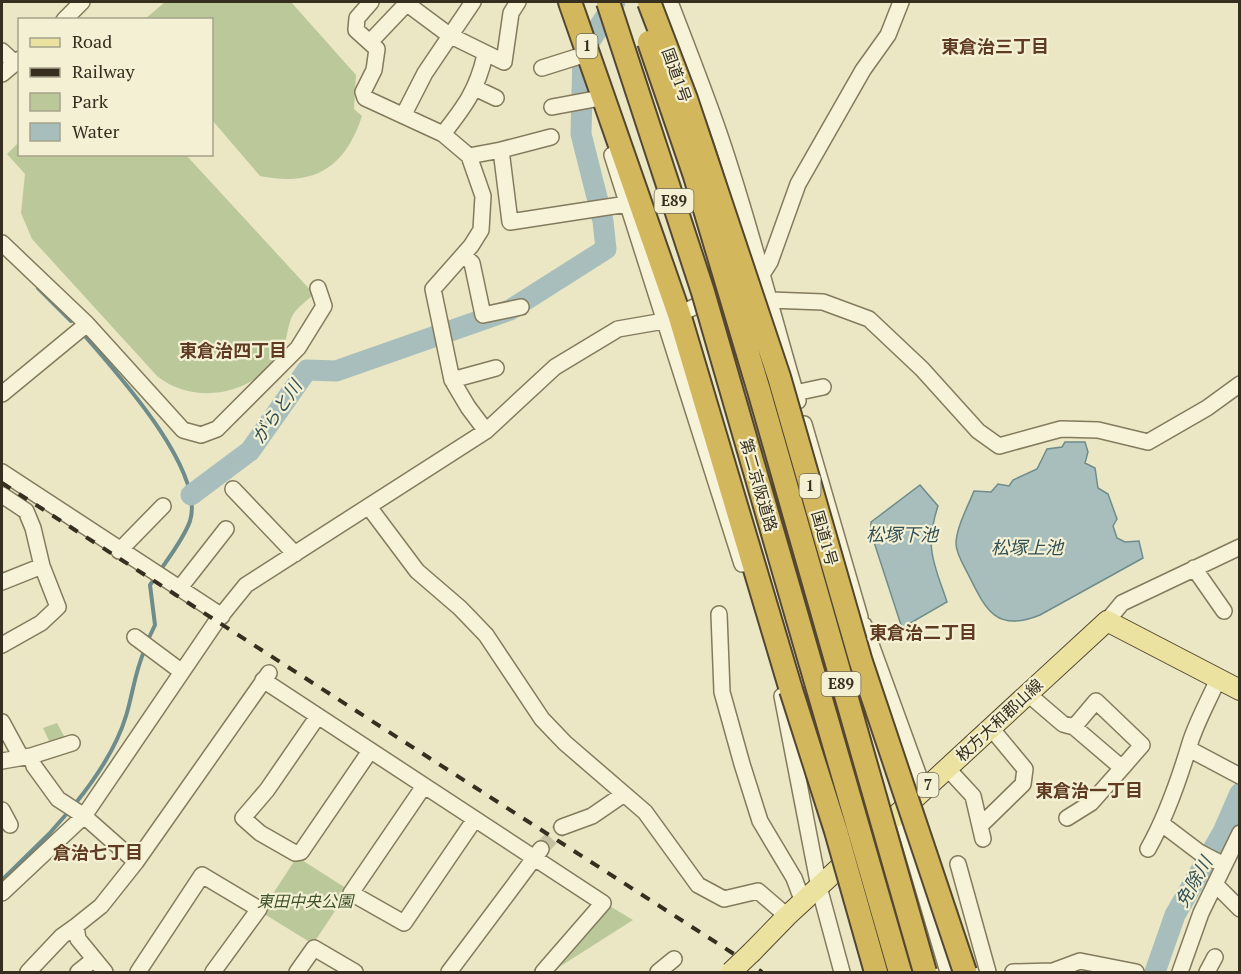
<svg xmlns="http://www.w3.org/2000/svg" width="1241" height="974" font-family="'PT Serif','Noto Sans JP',serif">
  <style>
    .green { fill: #bac89a }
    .water { fill: #a7bebc; stroke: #6e8c8b; stroke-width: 1.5 }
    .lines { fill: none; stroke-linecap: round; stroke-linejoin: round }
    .stream { stroke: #6e8c8b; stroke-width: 4 }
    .river { stroke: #a7bebc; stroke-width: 21 }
    .minor-tunnel { stroke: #c7c2a4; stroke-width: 15; stroke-dasharray: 15 8; stroke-linecap: butt }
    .minor-casing { stroke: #847a5d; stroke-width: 18 }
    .major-casing { stroke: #534731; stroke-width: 22 }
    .highway-casing { stroke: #534731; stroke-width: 26 }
    .minor { stroke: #f6f3d8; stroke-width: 15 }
    .major { stroke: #ebe2a0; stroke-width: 20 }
    .highway { stroke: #d3b75d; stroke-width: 22 }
    .rail { stroke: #362f1f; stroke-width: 4; stroke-dasharray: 10 10; stroke-linecap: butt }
    .major-bridge-casing { stroke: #534731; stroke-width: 22; stroke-linecap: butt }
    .highway-bridge-casing { stroke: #534731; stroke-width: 26; stroke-linecap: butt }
    .major-bridge { stroke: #ebe2a0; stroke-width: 20 }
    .highway-bridge { stroke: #d3b75d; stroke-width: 22 }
    .labels { text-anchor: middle; stroke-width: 4.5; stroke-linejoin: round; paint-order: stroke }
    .shield { fill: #f3f0d4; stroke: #6f6955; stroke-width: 1.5 }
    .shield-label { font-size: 15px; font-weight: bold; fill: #362f1f }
    .street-label { font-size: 16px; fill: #362f1f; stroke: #f3f0d4 }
    .park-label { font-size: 16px; font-style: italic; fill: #3e5128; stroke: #f3f0d4 }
    .neighbourhood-label { font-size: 18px; font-weight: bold; fill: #5f3b22; stroke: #f3f0d4 }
    .water-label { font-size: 18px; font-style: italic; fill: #304f54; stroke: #f3f0d4 }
  </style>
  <rect width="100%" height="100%" fill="#ebe7c5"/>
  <path class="green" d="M165,2H291L356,75L354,109L362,116C345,168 314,187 260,176L212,120V20L145,19Z
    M19,142L20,154L186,155L314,294C308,300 299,306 294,313C287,323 288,340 281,352C255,395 197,406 158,377L32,239L21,213L25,174L7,154Z
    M57,723L65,738L50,743L43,728Z
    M297,857L349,890L313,944L261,912Z
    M608,905L633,920L556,969Z"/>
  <path class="water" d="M1065,442H1085L1088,452L1085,463L1095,468L1098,488L1108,494L1117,519L1113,526L1117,538L1125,542L1139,541L1143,558L1040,615C996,633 986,610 968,574C964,566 956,553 956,544C956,528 968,506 974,491L991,492L998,484L1009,486L1013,480L1037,469L1047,449L1062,447Z
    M920,485L938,506C924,548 934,563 947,602L902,628L871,533V522Z"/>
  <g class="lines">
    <path class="stream" d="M38,288L71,321
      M84,335C115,371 206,470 190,521C184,538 170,556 159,572
      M147,642L155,625L150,585L155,578
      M75,804C96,778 116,749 126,716C133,693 135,671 145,649
      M2,880L49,834L70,810"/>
    <path class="river" d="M191,495L250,451L307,370L336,371L510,310L606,249L603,221L581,134L583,52L615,2
      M1155,972L1175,915L1223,832L1240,793"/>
    <path class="minor-tunnel" d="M702,416L769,399
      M541,849L562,827"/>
    <g class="minor-casing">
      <path id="minor" d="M371,2L357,18L356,30L377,49L374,70L363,92L365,98L443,134L469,156L483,196L481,230L471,246L433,289L452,380L468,407L486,431
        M670,2C686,44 703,87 718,130C749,219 771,311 798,401
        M406,3L449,35L504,62L511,13L518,2
        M64,20L82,2
        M370,42L408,2
        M2,51L15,63
        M542,68L580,56
        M2,74L20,59
        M475,88L496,98
        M552,107L595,99
        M404,114L425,73L473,2
        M443,134C465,106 477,90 485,55
        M501,150L551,137
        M612,155L742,564
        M469,156L501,150L510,222L627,204
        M2,243L87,324L2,394
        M463,255L472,263L483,315L521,307
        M770,300L823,302L869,319L922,369L978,431L999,446L1061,429L1098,430L1148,442L1207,408L1240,384
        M87,324L183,430L201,435L217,429L298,348L324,306L318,288
        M452,380L496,368
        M795,393L823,387
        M804,424L860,617L861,638
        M2,472L222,616
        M233,489L295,554
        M2,495L26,511L33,528L42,566L2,582
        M369,507L417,571L460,608L486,635L542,719L565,743L645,812L698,885L724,899L758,891L787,916
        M119,551L163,506
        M1194,568L1224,611
        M179,589L226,529
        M719,614L722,692L742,764L760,821L794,878L803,902
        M1107,621L1122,603L1240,547
        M864,625L924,790
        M135,637L182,672
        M2,645L41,623L58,607L42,566
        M263,680L603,903L543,972
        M1028,694L1063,724L1074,727L1122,768L1091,803L1067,818
        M782,696L819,887L842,972
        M318,716L267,790L243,818L260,833L295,853L301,852L370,751
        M2,722L21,757
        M1074,727L1096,701L1142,745L1122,768
        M1189,749L1240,776
        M31,756L34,766L58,799L84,816L136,862L101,906L76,926L78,939L105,972
        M2,761L31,756L72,743
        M947,768L973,796L983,839
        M424,786L351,893L404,923L475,819
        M2,810L10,825
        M903,820L948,972
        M1162,824L1199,852L1224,865
        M980,826L1023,784L1025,769L991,728
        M562,827L592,816L624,794
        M1148,849C1167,815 1179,780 1190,743C1197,721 1209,700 1218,679
        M136,862L269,673
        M958,864L988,972
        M1215,884L1240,909
        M2,893L84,816L216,622L246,585L486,431L555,367L618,329L664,321L761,276L770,262L798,184L863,70L888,35L901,2
        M28,972L62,936L76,926
        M78,972L93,960
        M138,972L202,875L259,909L213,972
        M297,972L314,948L355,972
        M449,972L541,849
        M658,972L674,959
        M1013,972L1053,971L1080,961L1136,972
        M1180,972L1201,913L1240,833
        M1207,972L1215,957"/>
    </g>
    <g class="major-casing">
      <path id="major" d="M752,952L787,916L1107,621L1240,690"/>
    </g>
    <g class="highway-casing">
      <path id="highway" d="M570,2L679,314L791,690"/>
    </g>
    <use href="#minor" class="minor"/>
    <use href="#major" class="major"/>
    <use href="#highway" class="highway"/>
    <path class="rail" d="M2,483L762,972"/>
    <g class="major-bridge-casing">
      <path id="major-bridge" d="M731,972L752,952"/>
    </g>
    <g class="highway-bridge-casing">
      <path id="highway-bridge" d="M608,2L703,292L900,972
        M649,2L686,99L779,377L861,662L965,972
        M649,42L695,176L760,394L925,972
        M791,690L836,831L876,972"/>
    </g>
    <use href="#major-bridge" class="major-bridge"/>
    <use href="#highway-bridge" class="highway-bridge"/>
  </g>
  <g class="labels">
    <g class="shield">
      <rect x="576.5" y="34" width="21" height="24" rx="4.5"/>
      <rect x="654.5" y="189" width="39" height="24" rx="4.5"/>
      <rect x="799.5" y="474" width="21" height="24" rx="4.5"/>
      <rect x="821.5" y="672" width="39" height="24" rx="4.5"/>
      <rect x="917.5" y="773" width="21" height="24" rx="4.5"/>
    </g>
    <g class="shield-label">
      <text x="587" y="51">1</text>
      <text x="674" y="206">E89</text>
      <text x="810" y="491">1</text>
      <text x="841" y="689">E89</text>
      <text x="928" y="790">7</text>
    </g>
    <g class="street-label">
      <text transform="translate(677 75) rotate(70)" y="6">国道1号</text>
      <text transform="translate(759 485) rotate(74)" y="6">第二京阪道路</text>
      <text transform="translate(825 538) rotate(74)" y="6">国道1号</text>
      <text transform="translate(999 720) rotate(-43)" y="6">枚方大和郡山線</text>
    </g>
    <g class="park-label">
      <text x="305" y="907">東田中央公園</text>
    </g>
    <g class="neighbourhood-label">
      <text x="995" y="53">東倉治三丁目</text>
      <text x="233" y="357">東倉治四丁目</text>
      <text x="923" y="639">東倉治二丁目</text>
      <text x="1089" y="797">東倉治一丁目</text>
      <text x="98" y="859">倉治七丁目</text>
    </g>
    <g class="water-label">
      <text transform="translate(277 412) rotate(-55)" y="6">がらと川</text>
      <text x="902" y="541">松塚下池</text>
      <text x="1027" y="554">松塚上池</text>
      <text transform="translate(1194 882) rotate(-60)" y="6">免除川</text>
    </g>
  </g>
  <rect width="1241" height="974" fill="none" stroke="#362f1f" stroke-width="6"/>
  <rect x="18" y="18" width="195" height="138" fill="#f3f0d4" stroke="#a7a38c" stroke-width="1.5"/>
  <rect x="30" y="38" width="30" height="9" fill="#ebe2a0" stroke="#a7a38c" stroke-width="1.5"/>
  <text x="72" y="48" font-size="18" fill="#362f1f">Road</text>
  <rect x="30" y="68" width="30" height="9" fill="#362f1f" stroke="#a7a38c" stroke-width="1.5"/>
  <text x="72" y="78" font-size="18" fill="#362f1f">Railway</text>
  <rect x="30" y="93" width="30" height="18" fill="#bac89a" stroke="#a7a38c" stroke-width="1.5"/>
  <text x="72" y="108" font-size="18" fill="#362f1f">Park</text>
  <rect x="30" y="123" width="30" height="18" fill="#a7bebc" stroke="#a7a38c" stroke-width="1.5"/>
  <text x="72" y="138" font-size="18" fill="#362f1f">Water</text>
</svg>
